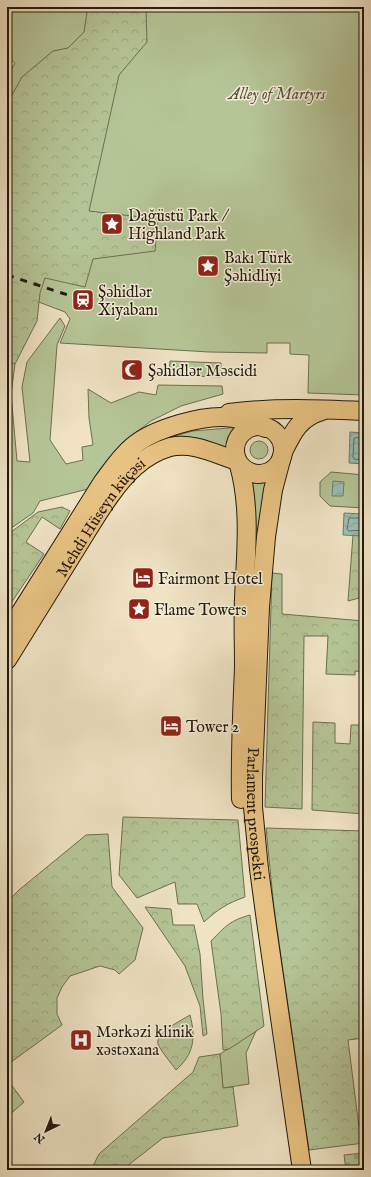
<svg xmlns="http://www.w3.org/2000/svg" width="371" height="1177" font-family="'IM FELL English',serif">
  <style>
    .green { fill: #b5c597; stroke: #6c6f52 }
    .forest { fill: url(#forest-crowns); stroke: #6c6f52 }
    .cemetery { fill: url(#cemetery-stones); stroke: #6c6f52 }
    .water { fill: url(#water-waves); stroke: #6a7c71 }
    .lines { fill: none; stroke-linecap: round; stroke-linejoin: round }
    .shore { stroke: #5e6c60; stroke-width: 1 }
    .major-casing { stroke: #22190c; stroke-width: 20 }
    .major { stroke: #e8c282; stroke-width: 18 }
    .rail { stroke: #22190c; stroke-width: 3; stroke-dasharray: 7 7; stroke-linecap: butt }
    .labels { text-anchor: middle; stroke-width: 3; stroke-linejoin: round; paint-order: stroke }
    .park-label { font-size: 16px; font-style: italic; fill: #55553d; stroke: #f5edd9 }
    .poi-label { font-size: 16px; fill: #22190c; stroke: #f5edd9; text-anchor: start }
    .street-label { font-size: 16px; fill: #22190c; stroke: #f5edd9 }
  </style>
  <defs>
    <pattern id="forest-crowns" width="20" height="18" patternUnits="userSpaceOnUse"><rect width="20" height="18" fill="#b5c597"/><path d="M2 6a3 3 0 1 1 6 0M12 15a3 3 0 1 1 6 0" fill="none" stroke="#9ba981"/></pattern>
    <pattern id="cemetery-stones" width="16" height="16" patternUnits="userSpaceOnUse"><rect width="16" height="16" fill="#b5c597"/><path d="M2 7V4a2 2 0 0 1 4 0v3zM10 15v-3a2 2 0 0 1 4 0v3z" fill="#9ba981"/></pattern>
    <pattern id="water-waves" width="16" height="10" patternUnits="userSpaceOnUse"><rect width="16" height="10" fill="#9abeb4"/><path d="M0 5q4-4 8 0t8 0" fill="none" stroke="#84a39a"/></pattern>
  </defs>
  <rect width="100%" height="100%" fill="#efe3c4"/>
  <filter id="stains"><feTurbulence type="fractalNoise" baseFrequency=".005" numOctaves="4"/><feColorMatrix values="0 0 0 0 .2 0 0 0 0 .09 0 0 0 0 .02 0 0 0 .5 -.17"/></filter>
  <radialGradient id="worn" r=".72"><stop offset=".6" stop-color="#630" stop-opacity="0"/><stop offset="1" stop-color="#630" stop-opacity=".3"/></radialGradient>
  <path class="green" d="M7,7H364V395L308,393L309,355L290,354V343H267V353L209,352L60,343L70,319L65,312L7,290V78L15,63L7,57Z
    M60,318L65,326L57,345L50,440L66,464L83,460L82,447L93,445L89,418L88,389L111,403L139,392L156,395L158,385L222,386L223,394L181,406L151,421L122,443L88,489L40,501L33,513L7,531V361L15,364L11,394L17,461L30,462L22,387L27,362Z
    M170,361L221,363V377L169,375Z
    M241,427C234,435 230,441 230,452C204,436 193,436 164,439L193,431Z
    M250 450a9 9 0 1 1 18 0a9 9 0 1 1-18 0Z
    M331,472L364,475V508L330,506L320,496V482Z
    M247,478L255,480L268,478L256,560Z
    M256,1031L246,1053L249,1084L223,1088L220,1054Z"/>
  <path class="forest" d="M89,7H146L147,42L119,75L89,211L158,219L155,251L93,259L85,287L45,278L40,293L37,321L15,364L7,361V104L22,77L53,51L68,48L84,32L87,12Z
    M62,507L70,511L60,529L42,517L26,542L44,554L7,609V535L38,512Z
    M353,535L362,536L359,598L348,601Z
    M272,573L282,574V614L364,621V672L355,671V675L326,674L328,636H304L302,809L265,807Z
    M313,722L335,723V743L350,744L351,725H364V814L312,810Z
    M123,817L238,820L245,897C228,903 218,909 204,922L197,904H178L175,882L137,898L119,875Z
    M266,828L364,831V1038L348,1040L359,1127H364V1143L309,1150L274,908Z
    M108,834L112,887L143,928L135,960L119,974L115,970L100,966L70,976L62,987L57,998V1014L62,1025L7,1065V902L19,890L86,835Z
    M145,907L171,909L173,925H194L200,954L203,999L207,1034L203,1036L200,1006L185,966Z
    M250,915L264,1026L229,1049L223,1050L221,1014L211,941C226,926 229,921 250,915Z
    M190,1015C196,1038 194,1054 176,1070C172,1064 160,1050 158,1044C155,1033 182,1020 190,1015Z
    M220,1054L223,1088L233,1087L238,1126L163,1138L122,1170H91L99,1154L193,1072L199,1057Z
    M7,1079L24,1102L7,1117Z"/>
  <path class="cemetery" d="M364,1153V1170H346L344,1155Z"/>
  <path class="water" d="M350,432L364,433V464L349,463Z
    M333,481L344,482L343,496H332Z
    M344,513L363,514L362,536L343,535Z"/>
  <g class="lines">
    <path class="shore" d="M364,437L354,438L353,457L354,459L364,460
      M364,518H349L347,529L349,531L364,530"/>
    <g class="major-casing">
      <g id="major">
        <path d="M229,413C274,407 319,409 364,411"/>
        <circle cx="259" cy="450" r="24"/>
        <path d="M283,452C293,432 299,418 322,411"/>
        <path id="s1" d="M282,456L273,490L266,537L260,607L253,777V807L259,869L266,921L302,1170"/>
        <path d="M239,465C251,508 246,554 244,598C243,621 244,645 244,668C242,712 240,755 241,799"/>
        <path d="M7,634L102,483C111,471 120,457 132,447C152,429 206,413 233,418C244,419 255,425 266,428"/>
        <path id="s2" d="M7,660C32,619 57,579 82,539C97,515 115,484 136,466C146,457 157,451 170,447C194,442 215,454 237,461"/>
      </g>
    </g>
    <use href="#major" class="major"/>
    <path class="rail" d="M7,275L83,300"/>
  </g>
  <defs>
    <g id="sight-square" transform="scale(1.15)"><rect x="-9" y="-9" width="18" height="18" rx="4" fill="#8f2418" stroke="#f5edd9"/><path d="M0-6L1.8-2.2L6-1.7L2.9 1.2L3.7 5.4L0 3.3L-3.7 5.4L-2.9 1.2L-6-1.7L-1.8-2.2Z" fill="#fff"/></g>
    <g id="station-square" transform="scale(1.15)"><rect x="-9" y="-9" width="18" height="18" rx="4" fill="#8f2418" stroke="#f5edd9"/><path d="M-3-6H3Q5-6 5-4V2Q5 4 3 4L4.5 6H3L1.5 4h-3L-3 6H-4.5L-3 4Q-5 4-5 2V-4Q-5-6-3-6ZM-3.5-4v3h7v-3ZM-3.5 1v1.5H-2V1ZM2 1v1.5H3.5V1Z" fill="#fff"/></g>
    <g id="mosque-square" transform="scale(1.15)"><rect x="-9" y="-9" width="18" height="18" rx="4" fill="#8f2418" stroke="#f5edd9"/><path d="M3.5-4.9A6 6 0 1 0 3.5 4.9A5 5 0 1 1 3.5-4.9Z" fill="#fff"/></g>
    <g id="hotel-square" transform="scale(1.15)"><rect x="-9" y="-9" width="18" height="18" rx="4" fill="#8f2418" stroke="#f5edd9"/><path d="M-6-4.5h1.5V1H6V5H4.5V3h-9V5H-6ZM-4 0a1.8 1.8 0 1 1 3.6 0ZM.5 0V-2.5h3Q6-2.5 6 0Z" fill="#fff"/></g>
    <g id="hospital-square" transform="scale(1.15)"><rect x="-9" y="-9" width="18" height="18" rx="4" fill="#8f2418" stroke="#f5edd9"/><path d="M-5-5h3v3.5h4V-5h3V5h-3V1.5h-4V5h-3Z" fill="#fff"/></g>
  </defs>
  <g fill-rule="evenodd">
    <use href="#sight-square" x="112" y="224"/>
    <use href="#sight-square" x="208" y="266"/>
    <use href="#station-square" x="83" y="300"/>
    <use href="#mosque-square" x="132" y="370"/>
    <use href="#hotel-square" x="143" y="578"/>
    <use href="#sight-square" x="139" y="609"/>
    <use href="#hotel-square" x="171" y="726"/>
    <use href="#hospital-square" x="81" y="1040"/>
  </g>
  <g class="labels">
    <g class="park-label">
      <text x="277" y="99">Alley of Martyrs</text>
    </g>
    <g class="poi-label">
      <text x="128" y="221">Dağüstü Park /<tspan x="128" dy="18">Highland Park</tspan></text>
      <text x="224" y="263">Bakı Türk<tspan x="224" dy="18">Şəhidliyi</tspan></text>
      <text x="98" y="297">Şəhidlər<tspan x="98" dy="18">Xiyabanı</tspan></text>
      <text x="148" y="376">Şəhidlər Məscidi</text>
      <text x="158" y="584">Fairmont Hotel</text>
      <text x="154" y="615">Flame Towers</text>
      <text x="186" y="732">Tower 2</text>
      <text x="96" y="1037">Mərkəzi klinik<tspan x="96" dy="18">xəstəxana</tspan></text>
    </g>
    <g class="street-label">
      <text dy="6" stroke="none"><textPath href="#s2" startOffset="171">Mehdi Hüseyn küçəsi</textPath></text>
      <text dy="6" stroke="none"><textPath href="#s1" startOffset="360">Parlament prospekti</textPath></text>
    </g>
  </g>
  <rect width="371" height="1177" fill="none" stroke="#efe3c4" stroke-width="24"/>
  <rect x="8" y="8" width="355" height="1161" fill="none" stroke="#22190c" stroke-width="2"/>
  <rect x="12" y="12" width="347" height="1153" fill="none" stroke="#22190c"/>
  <g transform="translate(46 1131) rotate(223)" stroke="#f5edd9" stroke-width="3" paint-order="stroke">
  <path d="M0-3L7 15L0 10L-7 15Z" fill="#22190c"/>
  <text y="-6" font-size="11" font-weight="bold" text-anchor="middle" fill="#22190c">N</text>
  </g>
  <rect width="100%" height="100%" filter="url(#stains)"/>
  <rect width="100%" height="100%" fill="url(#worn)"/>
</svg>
